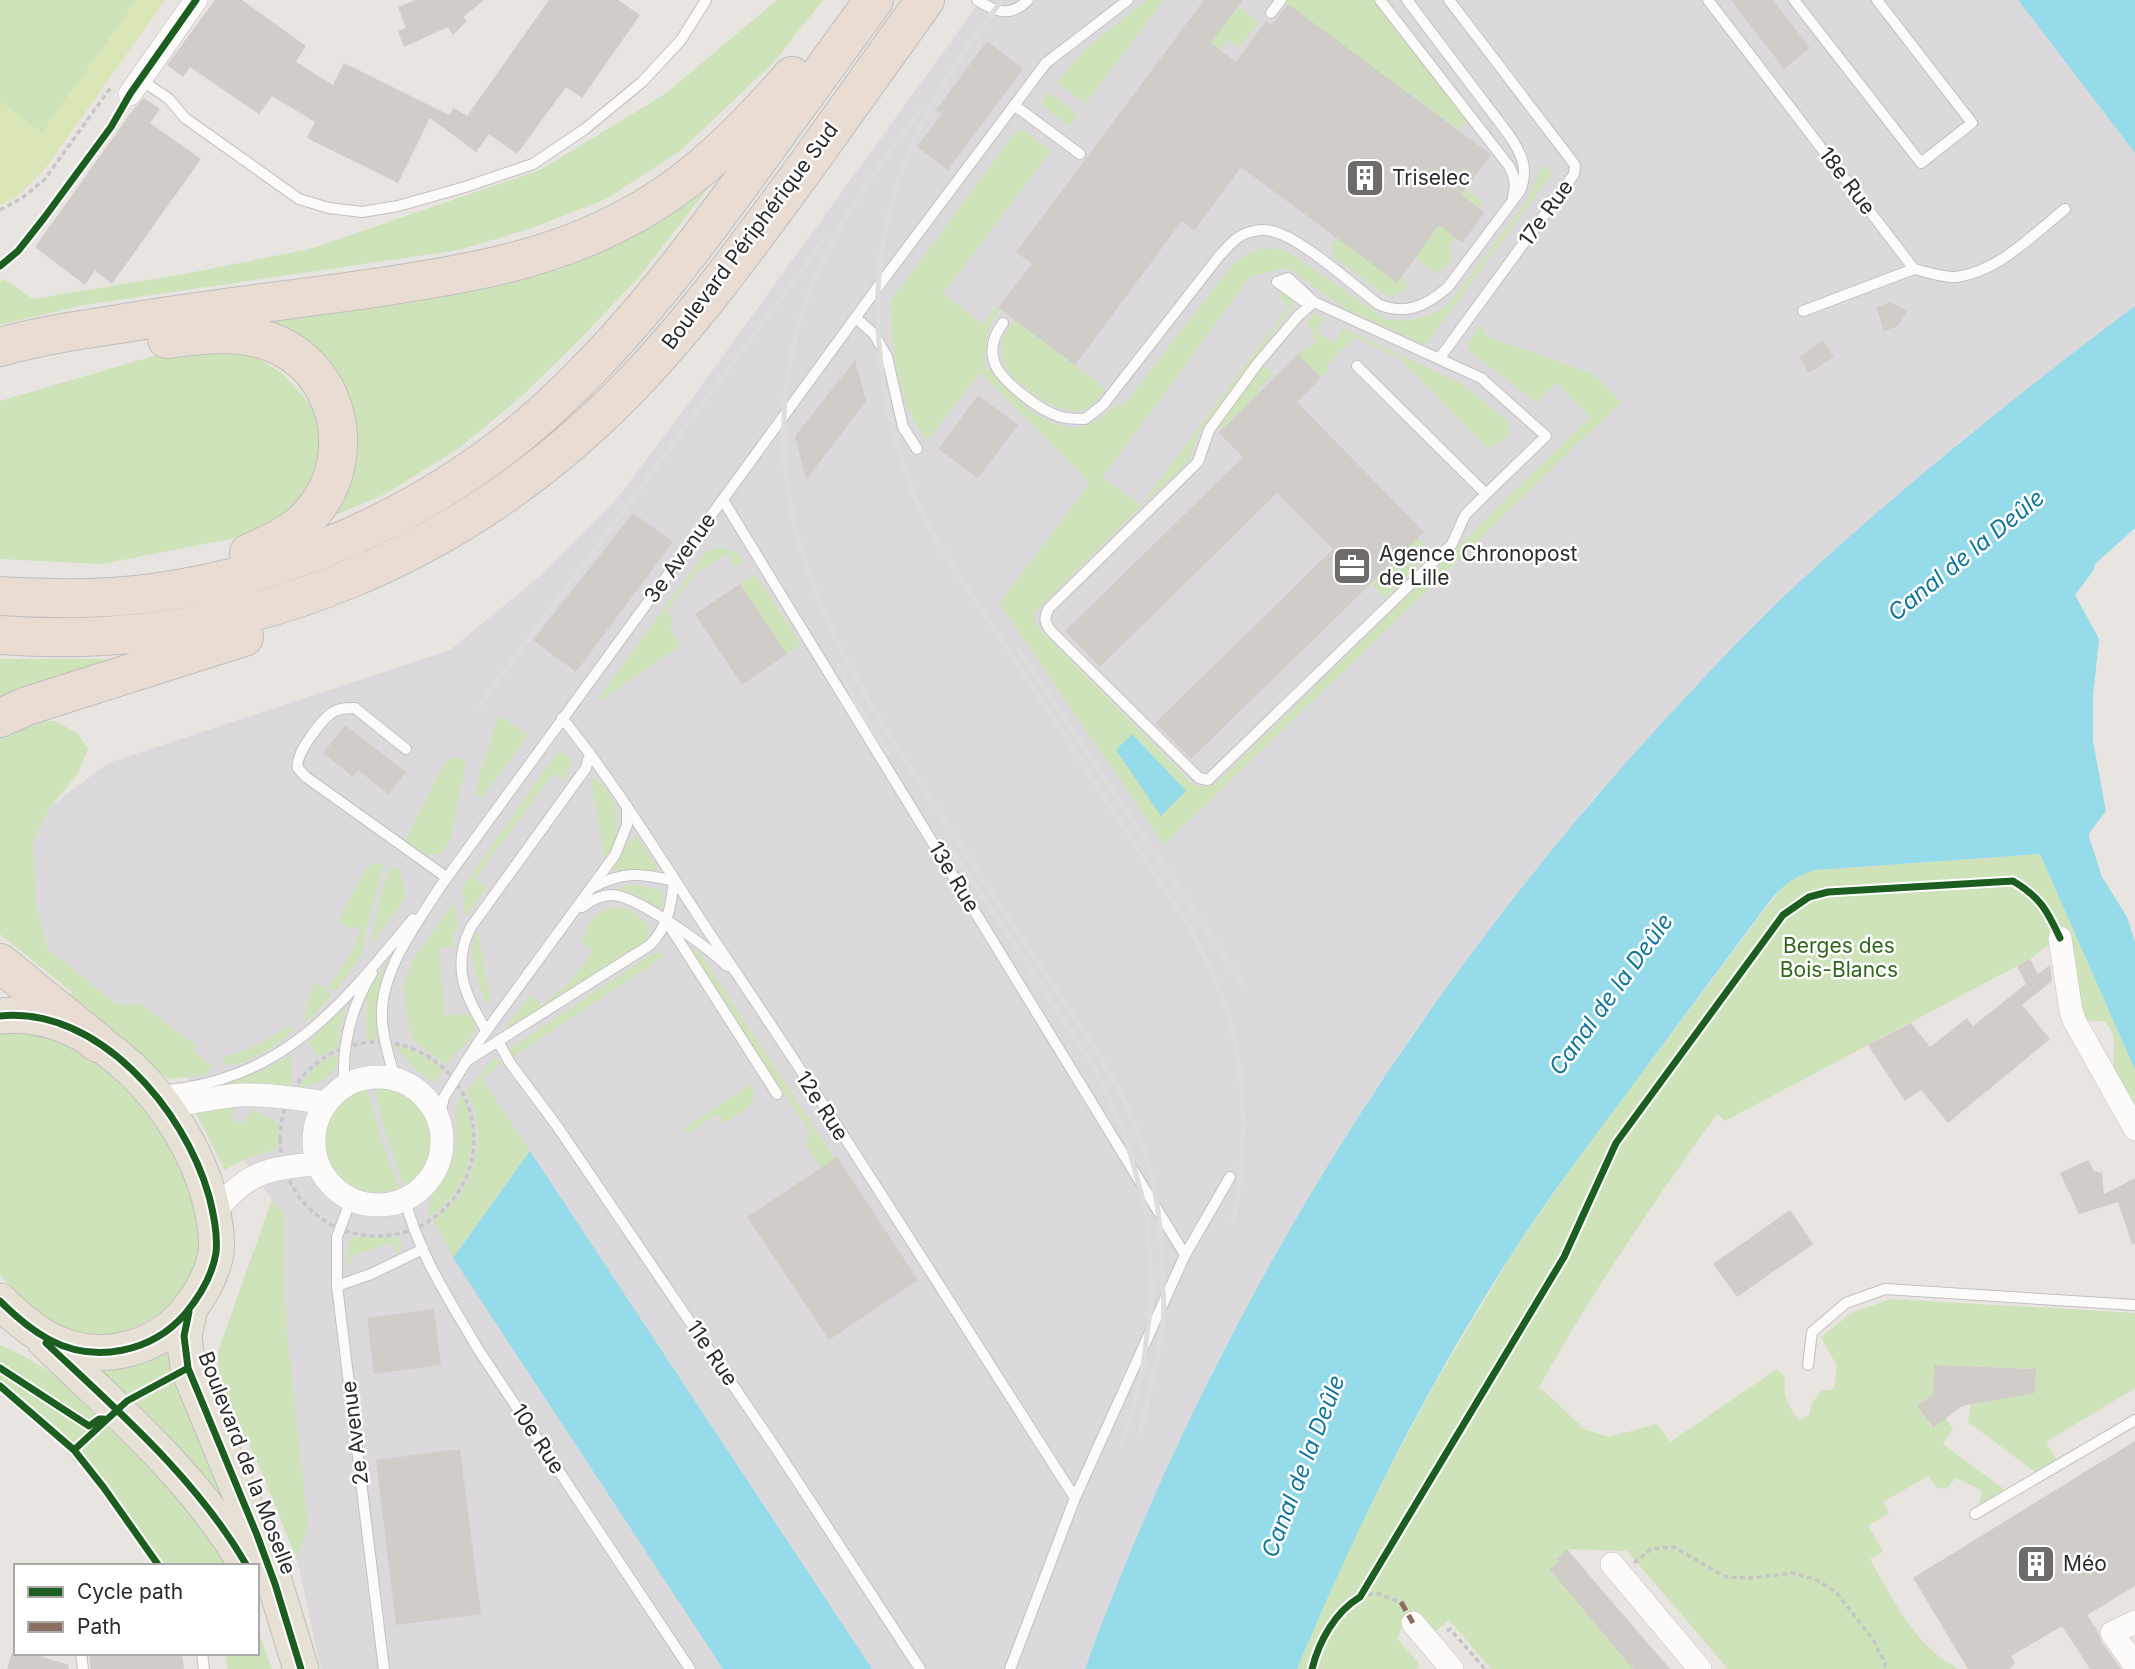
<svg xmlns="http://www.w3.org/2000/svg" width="2135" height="1669" font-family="Inter,sans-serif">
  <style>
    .industrial { fill: #dcd9dc }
    .green { fill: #cee3ba }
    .pitch { fill: #d9e7b7 }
    .water { fill: #95dbe9 }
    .building { fill: #d0cdc9 }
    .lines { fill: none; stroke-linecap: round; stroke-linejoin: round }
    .service-casing { stroke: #c2c1c1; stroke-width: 12 }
    .minor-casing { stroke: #c2c1c1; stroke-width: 24 }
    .primary-casing { stroke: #c0bfbe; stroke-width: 37 }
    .motorway-casing { stroke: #c0bfbe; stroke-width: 40 }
    .path { stroke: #c6c6c6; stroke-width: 3.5; stroke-dasharray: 5 3.5; stroke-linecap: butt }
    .service { stroke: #fcfbfa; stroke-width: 10 }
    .minor { stroke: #fcfbfa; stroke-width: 23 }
    .primary { stroke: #e6e1d4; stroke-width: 35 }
    .motorway { stroke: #e9dcd3; stroke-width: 38 }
    .rail { stroke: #deddde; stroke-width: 5 }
    .quiet { stroke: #8d6e63; stroke-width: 5; stroke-dasharray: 10 5; stroke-linecap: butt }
    .cycleway-casing { stroke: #fff; stroke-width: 11 }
    .cycleway { stroke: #1b5e20; stroke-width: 7 }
    .labels { text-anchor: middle; stroke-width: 5; stroke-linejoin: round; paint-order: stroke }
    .poi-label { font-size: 21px; fill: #2b2b2b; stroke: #fff; text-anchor: start }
    .street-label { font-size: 21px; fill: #2b2b2b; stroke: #fff }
    .park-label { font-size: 21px; fill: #31671b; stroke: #fff }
    .water-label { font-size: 23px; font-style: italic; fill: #0f769a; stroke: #fff }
  </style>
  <rect width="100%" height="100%" fill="#e8e4e0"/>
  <path class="industrial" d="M981,0H2018L2135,153V306L1957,444L1796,585L1750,631L1594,798L1517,894L1416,1029L1367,1103L1288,1233L1219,1358L1146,1515L1085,1669H872L530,1151L453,1258L723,1669H321L297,1560L261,1470L220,1382L218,1352L272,1200L176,1062L116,1004L48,949L36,904L33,842L50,807L108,763L450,650L540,576L613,503L672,426Z"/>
  <path class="green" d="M0,0H137L42,133L0,102Z
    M777,0H823L772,64L680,151L606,199L532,228L459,250L83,305L0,325V282L4,279L33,299L179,275L310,249L540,170L665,94Z
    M1147,0H1164L1085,104L1057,82L1087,47Z
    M1286,0H1374L1467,120L1459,130L1285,2Z
    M1238,6L1259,22L1239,47L1228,40L1220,50L1202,37Z
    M1048,92L1078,114L1069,126L1041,104Z
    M1017,130L1025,131L1051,151L943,294L983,324L996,306L1001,310C985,330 986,340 985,365C1021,404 1068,460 1117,403L1122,407L1232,265C1253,249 1261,245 1287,251L1387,320C1411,322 1427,318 1447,306L1526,202L1539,171L1547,164L1552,174L1425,345L1346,309L1287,268L1251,276L1102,478L1141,505L1289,306L1277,296L1283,293L1293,300L1292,308L1198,434L1189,461L1141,506L1035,612C1033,622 1038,626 1044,633L1193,784L1203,787L1218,782L1590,417L1556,383L1537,403L1469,351L1467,344L1481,324L1486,336L1594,374L1621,402L1164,845L999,603L1090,483L980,372L928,441C896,403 892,350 890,301Z
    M715,179L639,277L581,338L522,396L458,449L385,494L335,515L323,518L353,472L357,440L354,408L334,375L272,326L268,316L418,301L503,285L564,268L643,228Z
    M1466,189L1483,203L1449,246L1452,258L1446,267L1436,273L1415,257Z
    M1336,237L1396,282L1402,275L1407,286L1405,291L1392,296L1385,295L1335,258C1330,249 1331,246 1336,237Z
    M1314,313L1324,318L1317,332L1335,343L1343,328L1459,382L1507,420L1510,425L1509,434L1495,446L1486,447L1399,358L1355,337L1326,366L1329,370L1321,378L1298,354L1316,342L1307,321Z
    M1014,320L1106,389C1100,396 1092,408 1082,411C1059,417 1003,378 1001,355C999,341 1007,331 1014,320Z
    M164,353L252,355L282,373L314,408L322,443L311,485L293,511L270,531L102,564L0,559V401Z
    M1263,365L1273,375L1257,390L1260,392L1223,429L1217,426Z
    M1418,538L1432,552L1385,598L1371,583Z
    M717,548C730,548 737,551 744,562L735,567L727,554L695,574L666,612L671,615L673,625L670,629L680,646L600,701L597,700L706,551Z
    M755,574L801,644L787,654L740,584Z
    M0,659H136L0,707Z
    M499,715L528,736L481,799L476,795L479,776Z
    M55,721L77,733L88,749L77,775L50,807L33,842L36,904L48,949L116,1004H140L196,1045L193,1051L212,1065L206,1075L168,1079L70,999L72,992L0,934V737L36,722Z
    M559,753C577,754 570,770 563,780L554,773L475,879L487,888L465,917L462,888L555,755Z
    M457,756L466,761L451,840L440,854L426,855L405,840L445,762Z
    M595,778C620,795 625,837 604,858L591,780Z
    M636,835L658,869L656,872L611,870L632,838Z
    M2040,854L2135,1070V1112C2128,1099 2119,1087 2115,1073C2110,1052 2121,1038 2104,1021H2090L2085,1017L2054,941L2030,959L1725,1121L1717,1114C1653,1203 1591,1293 1538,1389H1542L1584,1429L1609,1437L1657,1424L1670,1442L1777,1369L1785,1377C1783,1396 1787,1405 1799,1420L1809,1416L1812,1403L1821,1391L1834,1389L1837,1366L1821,1337L1853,1312L1892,1299L2135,1313V1388L2046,1442L2056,1459L2035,1472L1968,1422L1971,1404L2035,1393L2036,1369L1934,1365L1933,1394L1917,1406L1932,1428L1946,1418L1953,1429L1943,1444L2004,1489L1985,1502L1979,1503L1983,1491L1956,1478L1946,1489L1936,1487L1928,1476L1883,1502L1889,1513L1868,1526L1883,1551L1870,1559C1893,1600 1915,1646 1958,1669H1728L1627,1551L1568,1549L1556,1558L1559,1562L1549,1569L1633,1669H1491L1449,1620L1432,1634L1407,1617L1401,1620L1402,1627L1397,1638L1420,1665L1416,1669H1297L1329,1591L1374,1497L1433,1387L1513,1252L1579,1157L1782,887L1797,876L1815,870Z
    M384,863L365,933L362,955L336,990H333L329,987L352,951L361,926L351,929L338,921L366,868L374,864Z
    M390,866L400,870L406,897L371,945L381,894Z
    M633,884L662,891V907L658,909L635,894L616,889Z
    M454,902L458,926L452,936L455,946L439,948L445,1016L466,1014L475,1018C479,1036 457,1052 445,1064L414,1041L408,1026L403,985L414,958Z
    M617,907L631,910L648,925L649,936L644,943L507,1030L505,1028L531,994L541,1005C567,987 576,977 593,950L581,943C590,922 591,911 617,907Z
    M478,931L491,1003H488L484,1000C478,978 464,952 478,931Z
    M688,947L693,948L701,955L835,1159L821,1168L806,1146L809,1131Z
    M661,953L665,956L511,1058L506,1051L652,954Z
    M392,955C382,983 379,1009 377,1039L367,1040L366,994Z
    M314,982L325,987L331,996L314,1015L304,1023L306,1007Z
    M346,1005L340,1027L339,1046L319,1057L308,1042Z
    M290,1025L294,1029C284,1043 242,1067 225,1065L223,1058L258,1045Z
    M0,1029C13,1030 30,1027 43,1031C50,1033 59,1040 66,1044C122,1075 155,1114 182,1172C191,1191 200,1215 200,1238C199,1302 126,1353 66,1328C40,1316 19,1296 0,1275Z
    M394,1045C413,1048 428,1056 443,1069L435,1083L415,1069Z
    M339,1053C337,1076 319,1087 298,1087C309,1072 320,1059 339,1053Z
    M292,1054L291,1086L245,1082L215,1087L260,1072Z
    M497,1058L501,1063L482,1079L530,1151L453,1258L434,1221C447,1210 459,1198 467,1183C480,1157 483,1117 466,1092L490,1062Z
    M374,1083C433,1084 457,1154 404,1186L382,1122Z
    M366,1084L379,1133L397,1183L401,1188C325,1214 289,1109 366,1084Z
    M751,1084C763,1103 738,1114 724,1123L717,1114L687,1134L683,1129Z
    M461,1094C479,1129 475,1168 450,1199C444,1206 437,1213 429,1217C425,1195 446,1181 452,1161C461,1135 449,1121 461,1094Z
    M240,1101L230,1116L241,1124L253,1109L278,1123V1148L243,1160L225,1170L195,1111Z
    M272,1200L284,1214L286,1322L308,1527L297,1560L261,1470L220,1382L218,1352Z
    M352,1236L381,1238L396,1237L403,1246L398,1254L391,1243L351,1256L352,1265L349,1266C344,1256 348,1245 352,1236Z
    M0,1345C99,1387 166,1486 235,1566H153L100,1491L57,1440L0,1392Z
    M164,1352L168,1353L175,1377L235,1520L99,1371L102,1368Z
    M257,1628L272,1669H228L225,1653H257Z"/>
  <path class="pitch" d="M137,0H165L44,170L17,196L0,205V102L42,132Z"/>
  <path class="water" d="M2018,0H2135V153Z
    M2135,306V528L2095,564L2093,571L2075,595L2099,639L2093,697V741L2106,811L2090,832L2089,837L2102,877L2127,917L2135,942V1070L2040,854L1815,870C1797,876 1785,883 1772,898C1724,963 1675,1028 1627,1093C1588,1145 1549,1197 1513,1252C1428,1384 1357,1524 1297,1669H1085C1209,1326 1405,1006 1650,736C1697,685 1745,633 1796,585C1904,485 2018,394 2135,306Z
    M1132,734L1186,791L1161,816L1116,750Z
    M530,1151L872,1669H723L453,1258Z"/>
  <path class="building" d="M215,0H242L306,46L296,62L333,85L344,63L449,115L454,108L467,116L549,0H618L640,15L582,98L566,87L517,154L489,134L476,152L430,118L398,183L307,138L315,122L272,96L259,114L190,67L183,77L167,65Z
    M416,0H484L463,17L467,21L453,35L448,27L404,47L398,31L406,28L398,7Z
    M1204,0H1243L1211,43L1236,62L1266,21L1272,25L1288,4L1489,153L1491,155L1461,195L1485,212L1462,243L1439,225L1397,283L1241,167L1194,231L1182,221L1075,365L998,308L1032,264L1016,252Z
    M1731,0H1773L1810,48L1784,69Z
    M987,41L1023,69L948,170L917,147L942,114L936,110Z
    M144,98L160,109L150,123L201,159L112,284L95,270L85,285L35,247L135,107Z
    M1891,302L1907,311L1898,326L1884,331L1876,307Z
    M1823,340L1834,357L1809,373L1799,357Z
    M1298,354L1321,378L1297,402L1424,532L1191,759L1155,723L1333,549L1277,493L1100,667L1065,631L1243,457L1219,433Z
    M855,360L866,401L806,480L795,436Z
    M978,395L1018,425L978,478L938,449Z
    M633,513L673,542L576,672L533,640Z
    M740,584L787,654L742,685L695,614Z
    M345,725L406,772L388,794L358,770L353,777L323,753Z
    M2030,959L2038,974L2050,965L2052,981L2022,1005L2050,1039L1948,1123L1921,1090L1905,1101L1868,1045L1911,1023L1930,1047L1967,1018L1973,1026L2026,984L2017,966Z
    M837,1157L918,1280L829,1340L747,1217Z
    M2088,1160L2094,1171L2102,1173L2104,1194L2135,1178V1244H2132L2118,1202L2079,1214L2060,1173Z
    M1790,1210L1813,1244L1737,1297L1713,1264Z
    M434,1309L441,1365L374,1374L367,1318Z
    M1934,1365L2036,1369L2035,1393L1962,1406L1933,1428L1917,1406L1933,1394Z
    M2135,1441V1586L2087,1615L2098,1632L2101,1641L2121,1669H2090L2062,1626L2011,1656L2015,1663L2010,1669H1968L1913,1578Z
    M460,1449L481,1614L396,1625L376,1460Z
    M1567,1549L1595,1582L1670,1669H1633L1549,1569L1559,1562L1556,1559Z
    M12,1653H30L69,1665V1669H7Z
    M89,1653H182L184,1669H91Z"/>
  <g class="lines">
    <g class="service-casing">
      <path id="service" d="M977,0C996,12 1010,18 1028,0
        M1380,0L1509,166C1515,177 1516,185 1513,197
        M1708,0L1914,269L1803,311
        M1794,0L1921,163L1972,123L1877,0
        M1271,13L1281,0
        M140,79L169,99L185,118L299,199L329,208L362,212L398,206L465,187L533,164L585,129L642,82L681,40L706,0
        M1014,105L1080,154
        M1914,269C1927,272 1943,278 1956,277C1998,272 2034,234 2065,209
        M1277,282L1302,300L1314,302L1481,378L1546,436L1486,494L1357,366
        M1277,282L1288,278L1314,302
        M1314,302L1298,316L1258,363L1209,430L1198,462L1049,608C1043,618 1045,624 1052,632L1199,778L1208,780L1452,544L1465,515L1486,494
        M856,318L874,334L887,357L903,427L917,449
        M1003,323C994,335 989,349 995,364C1002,382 1040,410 1058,416C1067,419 1076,419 1085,419L1103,405L1220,255C1229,246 1237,235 1250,232C1260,229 1272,230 1281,234C1311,247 1351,283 1378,304C1405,316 1426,306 1448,287L1520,191C1529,169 1522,154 1509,135L1407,0
        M1439,359L1567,184L1574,174L1575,165L1449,0
        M723,500L1185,1255
        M562,718C618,787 663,863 712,937C837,1121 955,1311 1075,1498
        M406,749L355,708C347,708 340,708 333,712C322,719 294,755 298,768C299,770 304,775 306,777L446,877
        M582,907C590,901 601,895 612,895C636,895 709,948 727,966
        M667,922L777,1094
        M486,1030C465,996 451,966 471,927L586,768L590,753
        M498,1041L510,1063L557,1126L777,1450L920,1669
        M465,1062L650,945C668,927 671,905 674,881C641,873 624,871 593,887
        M395,1079C390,1060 383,1040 382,1020C379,972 416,925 440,887L880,284L1046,63L1128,0
        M344,1086C342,1046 351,1007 372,973
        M161,1091C284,1080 340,1007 413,919
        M439,1118L444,1097L479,1041L615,855L627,825V806
        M351,1199L337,1237V1286L384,1669
        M405,1199C418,1253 450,1301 478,1349L690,1669
        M337,1286L371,1274L423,1249
        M1808,1365L1812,1332L1846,1303L1885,1289L2135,1305
        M1975,1514L2135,1420
        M81,1653L83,1669
        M202,1653L204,1669
        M1010,1669L1075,1498L1185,1255L1230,1177"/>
    </g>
    <g class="minor-casing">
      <path id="minor" d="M130,94L196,0
        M2060,938L2071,1011L2075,1022L2135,1129
        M314 1141a64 64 0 1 1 128 0a64 64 0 1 1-128 0Z
        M165,1107C189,1103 215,1097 240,1095C269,1094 297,1098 326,1103
        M213,1216C242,1173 270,1167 318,1164
        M1612,1564L1700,1669
        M2135,1622L2112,1633L2135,1665
        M1413,1623L1452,1669"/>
    </g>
    <g class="primary-casing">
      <path id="primary" d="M0,1016C98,1006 185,1110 209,1196C214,1215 218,1234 216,1253C212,1277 200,1296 185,1314C152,1352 95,1364 50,1340C31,1330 15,1316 0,1301
        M190,1308L184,1336L188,1368L257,1535L275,1584L301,1669
        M44,1340C116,1410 196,1478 247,1566"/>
    </g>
    <g class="motorway-casing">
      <path id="motorway" d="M167,339C199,335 236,330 268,341C340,366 360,457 312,513C295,533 272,543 249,553
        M0,347C39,336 79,330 119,324C206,309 294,300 381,287C468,274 550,260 629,217C693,183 745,130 792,76
        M0,596C50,599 102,600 152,593C305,573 454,501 565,393C641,320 703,236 765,150C801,100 838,50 874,0
        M0,635C245,654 474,553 641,375C702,310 754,237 807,165C846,110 886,55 925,0
        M0,718L27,706L244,637
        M0,963L98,1043"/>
    </g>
    <path class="path" d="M0,210L22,198L45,179L111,87
      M280 1139a97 97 0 1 1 194 0a97 97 0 1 1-194 0Z
      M1634,1563L1651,1549L1674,1547L1726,1577L1752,1578L1792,1573L1815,1579L1836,1592L1872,1638L1885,1663V1669
      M1360,1597L1376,1593L1406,1604
      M1447,1631L1450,1629L1485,1669"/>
    <use href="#service" class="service"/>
    <use href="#minor" class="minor"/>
    <use href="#primary" class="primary"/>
    <use href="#motorway" class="motorway"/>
    <path class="rail" d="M975,35C944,81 916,128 898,181C860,295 878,426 931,532L1191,930C1204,957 1219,985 1228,1014C1248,1083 1247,1152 1233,1222
      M971,42L1002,0
      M872,176C845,216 820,258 805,304C742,493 829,645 930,799C965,851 999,903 1033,955C1076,1020 1124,1083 1147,1159C1159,1200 1162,1240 1163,1282C1163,1296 1165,1310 1163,1323C1158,1360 1149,1396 1140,1432
      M867,183L923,107
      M1019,650L1247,990
      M838,665L857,705L888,753
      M475,711L827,236
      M948,844L1095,1068L1125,1135L1147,1214L1152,1295L1142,1374L1122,1445"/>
    <path class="quiet" d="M1401,1602L1413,1623"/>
    <g class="cycleway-casing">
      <path id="cycleway" d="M0,266L18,251L44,218L111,127L130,94L196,0
        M0,1016C98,1006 185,1110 209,1196C214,1215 218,1234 216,1253C212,1277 200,1296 185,1314C152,1352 95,1364 50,1340C31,1330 15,1316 0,1301
        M189,1312L184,1336L188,1368L257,1535L275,1584L301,1669
        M46,1343C118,1411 197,1479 247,1566
        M0,1368L89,1426L99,1419H104
        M0,1386L74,1450
        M159,1566L104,1488L74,1450L127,1401L188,1368
        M1312,1669C1319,1641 1335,1612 1360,1597L1564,1257L1616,1143L1783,915L1809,897L1828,892L2013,881C2040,897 2047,910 2060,938"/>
    </g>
    <use href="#cycleway" class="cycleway"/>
  </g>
  <defs>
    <g id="building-square" transform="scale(2.0125)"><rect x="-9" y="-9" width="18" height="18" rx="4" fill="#6d6c6a" stroke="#fff"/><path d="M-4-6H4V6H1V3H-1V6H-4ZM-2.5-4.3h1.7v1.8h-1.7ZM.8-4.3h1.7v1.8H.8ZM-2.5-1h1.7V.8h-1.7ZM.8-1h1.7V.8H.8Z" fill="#fff"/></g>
    <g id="office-square" transform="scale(2.0125)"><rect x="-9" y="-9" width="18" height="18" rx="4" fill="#6d6c6a" stroke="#fff"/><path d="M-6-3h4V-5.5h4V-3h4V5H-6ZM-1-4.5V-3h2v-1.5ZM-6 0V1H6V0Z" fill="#fff"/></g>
  </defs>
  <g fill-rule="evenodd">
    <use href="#building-square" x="1365" y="178"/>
    <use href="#office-square" x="1352" y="566"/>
    <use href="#building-square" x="2036" y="1564"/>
  </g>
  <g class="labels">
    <g class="poi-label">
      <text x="1392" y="185">Triselec</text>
      <text x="1379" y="561">Agence Chronopost<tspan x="1379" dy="24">de Lille</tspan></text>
      <text x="2063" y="1571">Méo</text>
    </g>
    <g class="street-label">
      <text transform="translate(1847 181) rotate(53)" y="7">18e Rue</text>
      <text transform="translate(1546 213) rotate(-54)" y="7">17e Rue</text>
      <text transform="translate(750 236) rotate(-53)" y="7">Boulevard Périphérique Sud</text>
      <text transform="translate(680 558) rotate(-54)" y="7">3e Avenue</text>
      <text transform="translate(954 877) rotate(59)" y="7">13e Rue</text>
      <text transform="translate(822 1106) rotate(57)" y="7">12e Rue</text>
      <text transform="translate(712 1353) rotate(56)" y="7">11e Rue</text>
      <text transform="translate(355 1433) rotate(-97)" y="7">2e Avenue</text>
      <text transform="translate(538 1439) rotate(57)" y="7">10e Rue</text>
      <text transform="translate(247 1463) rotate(69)" y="7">Boulevard de la Moselle</text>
    </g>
    <g class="park-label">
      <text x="1839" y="953">Berges des<tspan x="1839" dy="24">Bois-Blancs</tspan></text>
    </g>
    <g class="water-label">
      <text transform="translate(1966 555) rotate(-39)" y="8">Canal de la Deûle</text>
      <text transform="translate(1611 994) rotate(-54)" y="8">Canal de la Deûle</text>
      <text transform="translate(1303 1466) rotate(-69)" y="8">Canal de la Deûle</text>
    </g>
  </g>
  <rect x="14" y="1564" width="245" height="91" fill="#ffffff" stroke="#aaaaaa" stroke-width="2"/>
  <rect x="28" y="1587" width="35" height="10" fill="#1b5e20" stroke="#aaaaaa" stroke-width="2"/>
  <text x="77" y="1599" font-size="21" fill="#2b2b2b">Cycle path</text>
  <rect x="28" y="1622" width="35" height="10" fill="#8d6e63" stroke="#aaaaaa" stroke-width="2"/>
  <text x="77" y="1634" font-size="21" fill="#2b2b2b">Path</text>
</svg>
